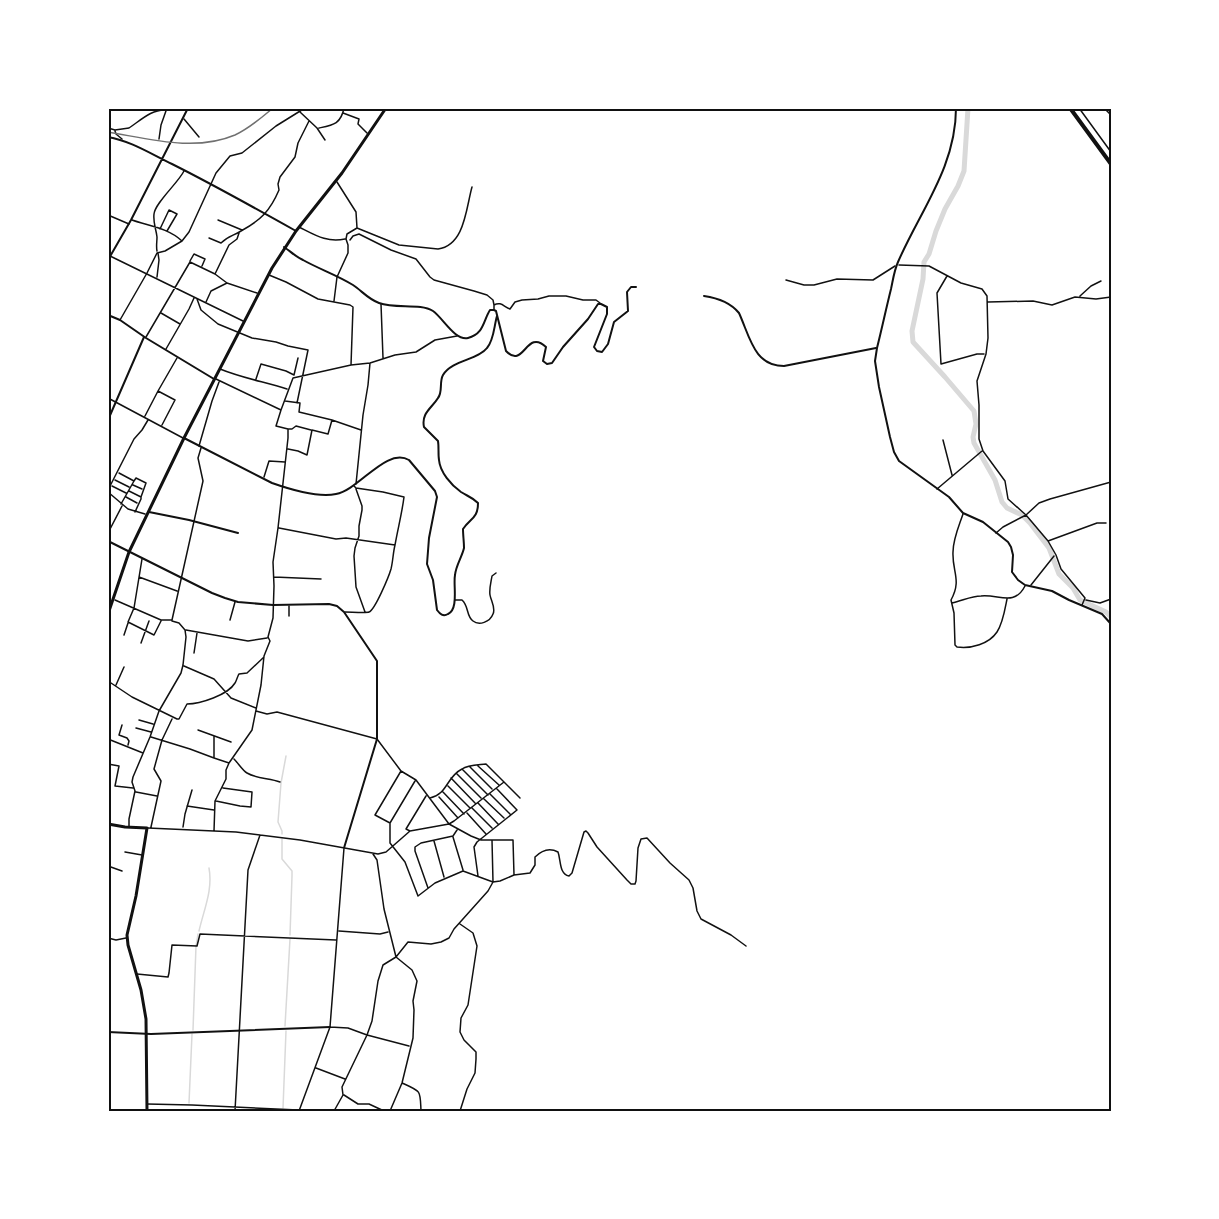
<svg xmlns="http://www.w3.org/2000/svg" width="1219" height="1219" font-family="'Noto Sans',sans-serif">
  <style>
    .lines { fill: none; stroke-linecap: round; stroke-linejoin: round }
    .stream { stroke: #d9d9d9; stroke-width: 1.5 }
    .river { stroke: #d9d9d9; stroke-width: 5 }
    .minor { stroke: #111; stroke-width: 1.5 }
    .tertiary { stroke: #111; stroke-width: 2 }
    .secondary { stroke: #111; stroke-width: 2 }
    .primary { stroke: #111; stroke-width: 3 }
    .trunk { stroke: #111; stroke-width: 4 }
    .rail { stroke: #707070; stroke-width: 1.5 }
    .neatline { fill: none; stroke: #111; stroke-width: 2 }
  </style>
  <rect width="100%" height="100%" fill="#fff"/>
  <g class="lines">
    <path class="stream" d="M282,834V831L278,822L281,783L286,756
      M282,839V859L292,871V876L290,935
      M199,931C204,909 213,890 209,868
      M285,1026L290,939
      M193,1030L196,946L198,934
      M189,1103L192,1034
      M283,1108L286,1031"/>
    <path class="river" d="M968,108L964,171L958,186L945,209L936,231L929,254L924,262L923,279L912,331L913,342L945,377L974,411L976,424L973,437L974,443L995,480L1002,502L1007,508L1022,515L1030,523L1049,548L1059,574L1073,588L1080,600L1106,612L1111,617"/>
    <path class="minor" d="M1079,108L1111,152
      M1104,108L1111,115
      M300,112L317,128L325,140
      M343,113L359,119L358,124L367,133
      M184,119L199,137
      M108,128L115,130L129,128C141,120 152,109 166,110
      M319,128C333,125 341,124 344,108
      M115,131L116,134L122,139
      M159,139L161,125L167,108
      M108,215L129,224
      M132,220C149,226 168,228 182,241
      M218,220L242,230
      M299,227C315,235 327,243 345,239
      M357,228L399,245L438,249C465,245 466,208 472,187
      M160,229L169,210L177,214L167,231
      M209,238L221,243C228,236 233,236 241,231C261,220 270,211 279,190L278,184L280,177L295,157L298,143L309,121
      M350,240L353,236L359,234L391,250L416,259L430,277L434,280L474,291L487,295L493,300L494,305
      M157,251C156,246 157,242 157,237C156,228 153,224 154,214C155,203 178,183 184,171
      M108,255L243,321
      M190,261L194,254L205,259L202,266
      M899,265L929,266L961,283L982,289L987,296L988,338L986,354L977,381L979,405V439L983,451L1005,481L1008,499L1026,515L1048,541L1056,555L1061,569L1085,598L1082,605
      M215,274L229,245L237,239L239,233
      M269,275L286,282L318,299L350,305L353,307L351,365
      M947,276L937,293L941,364L977,354H984
      M157,277L159,260L158,253
      M786,280L804,285H814L837,279L873,280L895,266
      M1080,296L1091,286L1101,281
      M197,299L201,310L218,324L252,338L276,342L288,346L308,350L297,403
      M334,301L337,277L348,253V245L346,239L347,234L357,228L356,212L337,182
      M206,302L211,291L227,283L257,293
      M988,302L1033,301L1052,305L1075,297L1096,299L1111,297
      M381,304L383,358
      M494,309V305C501,301 504,307 510,309L515,302L522,300L538,299L549,296H566L583,300H596L600,303
      M161,313L180,324
      M120,320L147,273L157,253L165,251L182,241L189,232L216,173L230,156L242,153L276,126L305,108
      M146,337L190,262L215,274L227,283
      M166,349L189,309L194,298
      M220,369C242,378 265,382 287,389
      M294,375L298,358
      M216,379L281,410L293,378L351,365L370,363L395,355L416,352L435,340L457,336
      M256,379L261,364L286,371L294,375
      M158,391L175,400L162,425
      M108,398L183,438
      M285,401L300,403L299,412L332,420
      M145,416L158,391L177,358
      M288,429H292L296,426L311,430
      M943,440L952,475
      M199,446L212,401L219,382
      M288,449L298,451L307,455L312,430L328,434L332,420L361,430
      M119,473L134,481L121,504
      M264,477L269,461L285,462
      M115,480L129,487
      M134,481L136,478L146,483L141,497V499L135,512
      M356,484L363,415L368,385L370,363
      M133,485L142,489
      M112,486L126,493
      M356,489L362,506V510L359,526V536L355,548L354,556L356,587L365,612
      M937,489L982,451
      M108,490L134,439L142,430L148,420
      M129,491L141,497
      M108,492L128,509L145,514
      M126,497L137,503
      M963,514C959,526 953,539 953,552C952,572 962,580 951,600L954,613L955,645L957,647C971,649 989,644 997,632C1003,623 1005,609 1007,599
      M279,528L336,539L346,538L395,545C398,528 402,513 404,497L383,492L356,488L354,486
      M108,533L122,506
      M996,533L1003,527L1026,515L1039,503L1050,499L1111,482
      M1048,541L1097,523H1106
      M142,559L134,608L128,622L154,635L161,621
      M139,577L177,591
      M274,577L321,579
      M1031,585L1054,556
      M115,600L161,620H172L203,481L198,458L201,448
      M455,600H462C469,606 466,616 473,621C479,626 490,622 493,614C496,608 491,601 490,595C489,589 491,582 492,576L496,573
      M1086,600L1100,603L1111,599
      M952,603C962,601 971,596 981,596C999,594 1014,607 1025,586
      M345,612C351,612 367,613 369,612C375,610 389,576 391,569C393,561 393,553 395,545
      M289,616V606
      M230,620L235,602
      M186,630L248,641L267,638
      M124,635L128,623
      M141,643L149,621
      M194,653L197,633
      M184,666L214,679L231,698L256,708
      M108,681L132,697L177,719H179L187,704C200,704 228,695 235,683C236,682 238,675 239,674L247,673L264,657
      M116,685L124,667
      M256,711L267,714L277,712L377,739L401,771L416,780L449,824L471,836L481,840H513L514,875
      M139,720L153,724
      M122,725L119,735L127,738L129,741L128,745
      M136,728L151,732
      M198,730L231,742
      M214,736V758L229,763
      M151,737L190,749L214,758
      M108,739L143,753
      M234,759C238,763 243,771 247,773C257,779 270,778 280,782
      M108,764L119,766L115,786L133,788
      M478,766L499,785
      M470,767L492,789
      M462,769L488,795
      M401,771L375,815L390,823L415,781
      M457,774L481,798
      M451,778L475,803
      M448,786L470,808
      M136,792L157,796
      M443,792L464,814
      M490,794L510,814
      M439,797L458,818
      M430,798C448,794 446,777 462,769C468,765 479,765 486,764L520,798
      M484,799L504,818
      M216,801L240,806L251,807L252,792L223,788
      M478,803L498,824
      M187,806L214,810
      M472,808L492,828
      M467,813L486,834
      M390,823V843L405,862L418,896L435,883L463,871L493,882L500,881L514,875L530,873L535,865V857C542,850 549,847 558,852C561,860 559,874 569,876L572,873L584,832L586,831L588,833L597,847L627,880L631,884H635L636,881L638,848L641,839L647,838L670,863L689,880L693,888L697,911L701,919L731,935L746,946
      M129,827V819L135,791L132,782L133,777L150,737L159,711L181,673L183,665L186,637L185,630L179,623L172,621
      M151,827L161,781L154,769L162,740L172,719
      M183,827L185,814L192,790
      M148,828L236,832L300,840L378,854L386,852L410,831L449,824L454,821L504,782
      M214,831L215,801L226,779V770L229,763L252,730L261,685L264,656L270,641L268,637L273,618L274,586L273,562L278,528L288,438V429L276,426L281,410
      M410,831L406,829L426,796
      M453,837L463,870
      M434,841L444,877
      M125,852L142,855
      M373,854L377,860L384,909L396,957L412,970L417,981L413,1001L414,1010L413,1038L402,1083L390,1111
      M108,866L122,871
      M478,876L474,847L477,842L517,810L497,789
      M428,888L415,851V847L421,843L453,836L457,830
      M339,931L380,934L388,932
      M108,938L116,940L126,938
      M137,974L168,977L169,973L172,945L197,946L200,934L336,940
      M330,1027L348,1028L367,1035L409,1046
      M316,1068L345,1079
      M402,1083C422,1092 420,1090 421,1111
      M344,1095L358,1104H369L384,1111
      M147,1104L192,1105L298,1110
      M235,1111L248,870L260,835
      M299,1111L330,1027L344,848
      M334,1111L343,1095L342,1087L367,1035L372,1021L378,981L383,965L396,957L408,942L431,944L441,942L449,938L454,929L488,891L493,882L492,840
      M460,1111L467,1089L475,1073L476,1059V1052L464,1040L460,1032L461,1018L468,1005L477,946L473,933L460,924"/>
    <path class="tertiary" d="M108,137C131,141 151,154 172,164C214,185 255,208 296,231
      M284,247C290,251 296,257 303,260C319,269 337,275 353,285C362,291 368,299 379,303C396,309 420,303 433,311C443,318 455,341 468,338C484,334 483,321 490,310H494L496,311L506,351C524,370 526,328 546,347L543,361L547,364L552,363L563,347L588,319L598,304H601L607,307V314L594,347L597,351L602,352L608,344L614,322L628,311L627,292L631,287H636
      M108,260L131,220L188,108
      M704,296C718,298 730,302 739,313C750,337 754,366 784,366L876,348
      M108,315L120,320L146,338L214,379
      M108,420L144,337
      M184,438L272,483C289,489 318,498 336,494C359,490 386,447 409,460L435,491L437,497L429,538L427,564L433,580L437,610C440,614 443,617 448,614C459,609 453,585 455,575C456,565 462,557 464,548C464,542 463,535 463,529C470,518 478,519 478,503C472,497 467,496 461,492C451,485 440,472 439,460C438,454 439,447 438,441L424,427C421,413 432,408 438,398C443,392 439,382 443,375C452,360 478,360 487,348C494,340 494,326 497,316
      M149,512L189,520L238,533
      M108,541L212,593L225,598L238,602L273,605L329,604L337,606L344,612L377,661V739L344,848
      M108,1032L151,1034L330,1027"/>
    <path class="secondary" d="M956,108C956,167 920,211 898,262C894,271 893,280 891,289C886,309 882,328 877,348L875,361L879,387L890,437L894,452L899,461L949,497L963,513L983,522L1008,542L1011,547L1013,555L1012,572L1018,580L1025,585L1052,591L1069,600L1095,611L1102,614L1111,624"/>
    <path class="primary" d="M108,614L129,552L184,438L272,268L296,231L342,173L386,108
      M108,824L125,827L147,828L136,896L127,935L128,945L141,990L146,1019L147,1111"/>
    <path class="trunk" d="M1070,108L1111,164"/>
    <path class="rail" d="M108,132C150,139 195,152 235,135C250,128 261,118 273,108"/>
  </g>
  <rect width="1219" height="1219" fill="none" stroke="#ffffff" stroke-width="219"/>
  <rect x="110" y="110" width="1000" height="1000" class="neatline"/>
</svg>
